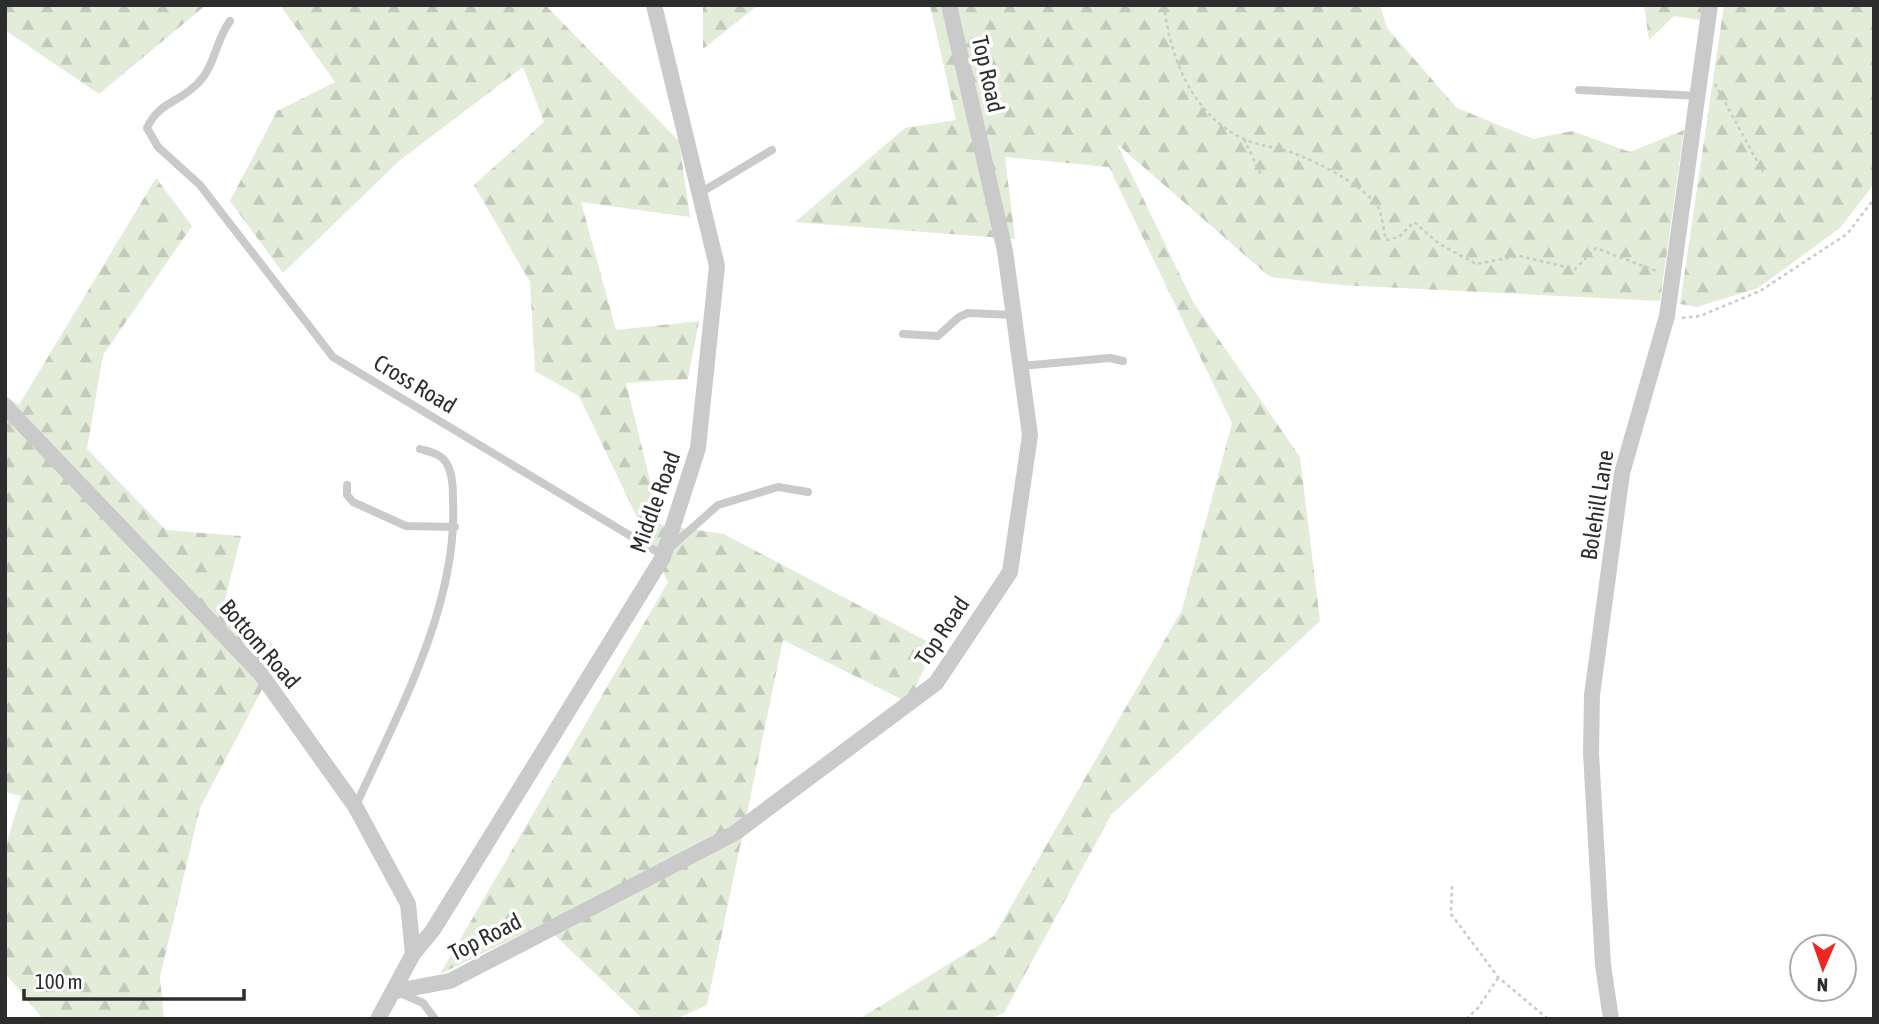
<svg xmlns="http://www.w3.org/2000/svg" width="1879" height="1024" font-family="'Asap Condensed',sans-serif">
  <style>
    .forest { fill: url(#forest-firs) }
    .lines { fill: none; stroke-linecap: round; stroke-linejoin: round }
    .path { stroke: #cacaca; stroke-width: 2.5; stroke-dasharray: 3.5 3.5; stroke-linecap: butt }
    .lane { stroke: #cacaca; stroke-width: 8 }
    .street { stroke: #cacaca; stroke-width: 16 }
    .labels { text-anchor: middle; stroke-width: 7; stroke-linejoin: round; paint-order: stroke }
    .street-label { font-size: 23px; fill: #2d2d2d; stroke: #fff }
  </style>
  <defs>
    <pattern id="forest-firs" width="22" height="20" patternUnits="userSpaceOnUse" patternTransform="scale(1.75)"><rect width="22" height="20" fill="#e2ecd9"/><path d="M5 1l3.5 6h-7zM16 11l3.5 6h-7z" fill="#c2cbbb"/></pattern>
  </defs>
  <rect width="100%" height="100%" fill="#fff"/>
  <path class="forest" d="M5,5H206L99,94L5,30Z
    M280,5H545L679,141L690,217L581,202L616,330L699,321L688,379L626,383L661,525L724,534L934,645L909,703L783,640L707,1005L676,1019H643L543,924L440,974L668,582L579,396L535,371L530,282L474,185L544,122L523,67L399,161L283,273L230,201L277,111L335,82Z
    M703,5H758L703,49Z
    M930,5H1380L1387,28L1457,108L1533,139L1572,131L1630,152L1684,130L1660,301L1341,285L1270,277L1117,144L1193,302L1300,457L1320,621L1111,815L1004,1013L988,1019H859L994,936L1182,610L1232,423L1109,167L1005,157L1015,239L795,222L905,128L956,120Z
    M1644,5H1702L1700,20L1674,16L1649,40Z
    M1724,5H1874V184L1840,228L1758,288L1697,307L1680,304Z
    M156,178L192,226L103,355L87,449L166,530L241,536L223,608L282,651L200,808L160,977L164,1019H43L5,973V848L21,796L5,792V395L19,405Z"/>
  <g class="lines">
    <path class="path" d="M1164,5C1170,58 1192,114 1242,138C1258,146 1277,147 1293,153C1321,164 1356,181 1376,204C1382,211 1383,229 1386,240L1399,237L1414,222L1438,243L1476,264L1519,256L1575,269L1596,248L1659,272
      M1715,84L1763,172
      M1244,139L1262,177
      M1682,318L1700,316L1760,291L1847,234L1874,199
      M1452,886L1451,914L1498,977L1548,1019
      M1466,1019L1478,1008L1498,978"/>
    <path class="lane" d="M230,21C215,41 215,68 196,85C178,103 159,102 147,128L158,147L200,185L333,357L664,556
      M1579,90L1699,96
      M700,193L772,150
      M903,334L938,336L959,317L968,313L1014,315
      M1021,366L1110,358L1123,361
      M347,485V495L353,502L406,526L455,527
      M672,546L718,505L778,487L808,492
      M356,805C398,713 458,605 453,501C453,489 453,475 447,464C442,454 430,452 420,449
      M398,992L423,1003L435,1019"/>
    <path class="street" d="M5,406L260,673L355,806L408,904L413,954
      M396,991L450,981L735,833L936,683L1010,572L1030,435L1005,251L949,5
      M378,1019L413,954L433,930L663,557L698,448L717,266L654,5
      M1611,1019L1603,965L1591,753L1592,695L1622,473L1667,316L1710,5"/>
  </g>
  <g class="labels">
    <g class="street-label">
      <text transform="translate(988 74) rotate(77)" y="8">Top Road</text>
      <text transform="translate(415 384) rotate(31)" y="8">Cross Road</text>
      <text transform="translate(655 502) rotate(-70)" y="8">Middle Road</text>
      <text transform="translate(1597 505) rotate(-81)" y="8">Bolehill Lane</text>
      <text transform="translate(942 631) rotate(-56)" y="8">Top Road</text>
      <text transform="translate(260 644) rotate(49)" y="8">Bottom Road</text>
      <text transform="translate(485 937) rotate(-27)" y="8">Top Road</text>
    </g>
  </g>
  <rect width="1879" height="1024" fill="none" stroke="#2d2d2d" stroke-width="14"/>
  <g transform="translate(1823 968) rotate(182)"><circle r="33" fill="#ffffff" stroke="#ababab" stroke-width="2"/>
  <path d="M0-5L12 26L0 18L-12 26Z" fill="#f22621"/>
  <text y="-10" font-size="19" font-weight="bold" text-anchor="middle" fill="#2d2d2d">N</text>
  </g>
  <path d="M24 989v10h220v-10" fill="none" stroke="#2d2d2d" stroke-width="3.5"/>
  <text x="35" y="989" font-size="21" fill="#2d2d2d" stroke="#ffffff" stroke-width="5" paint-order="stroke">100 m</text>
</svg>
